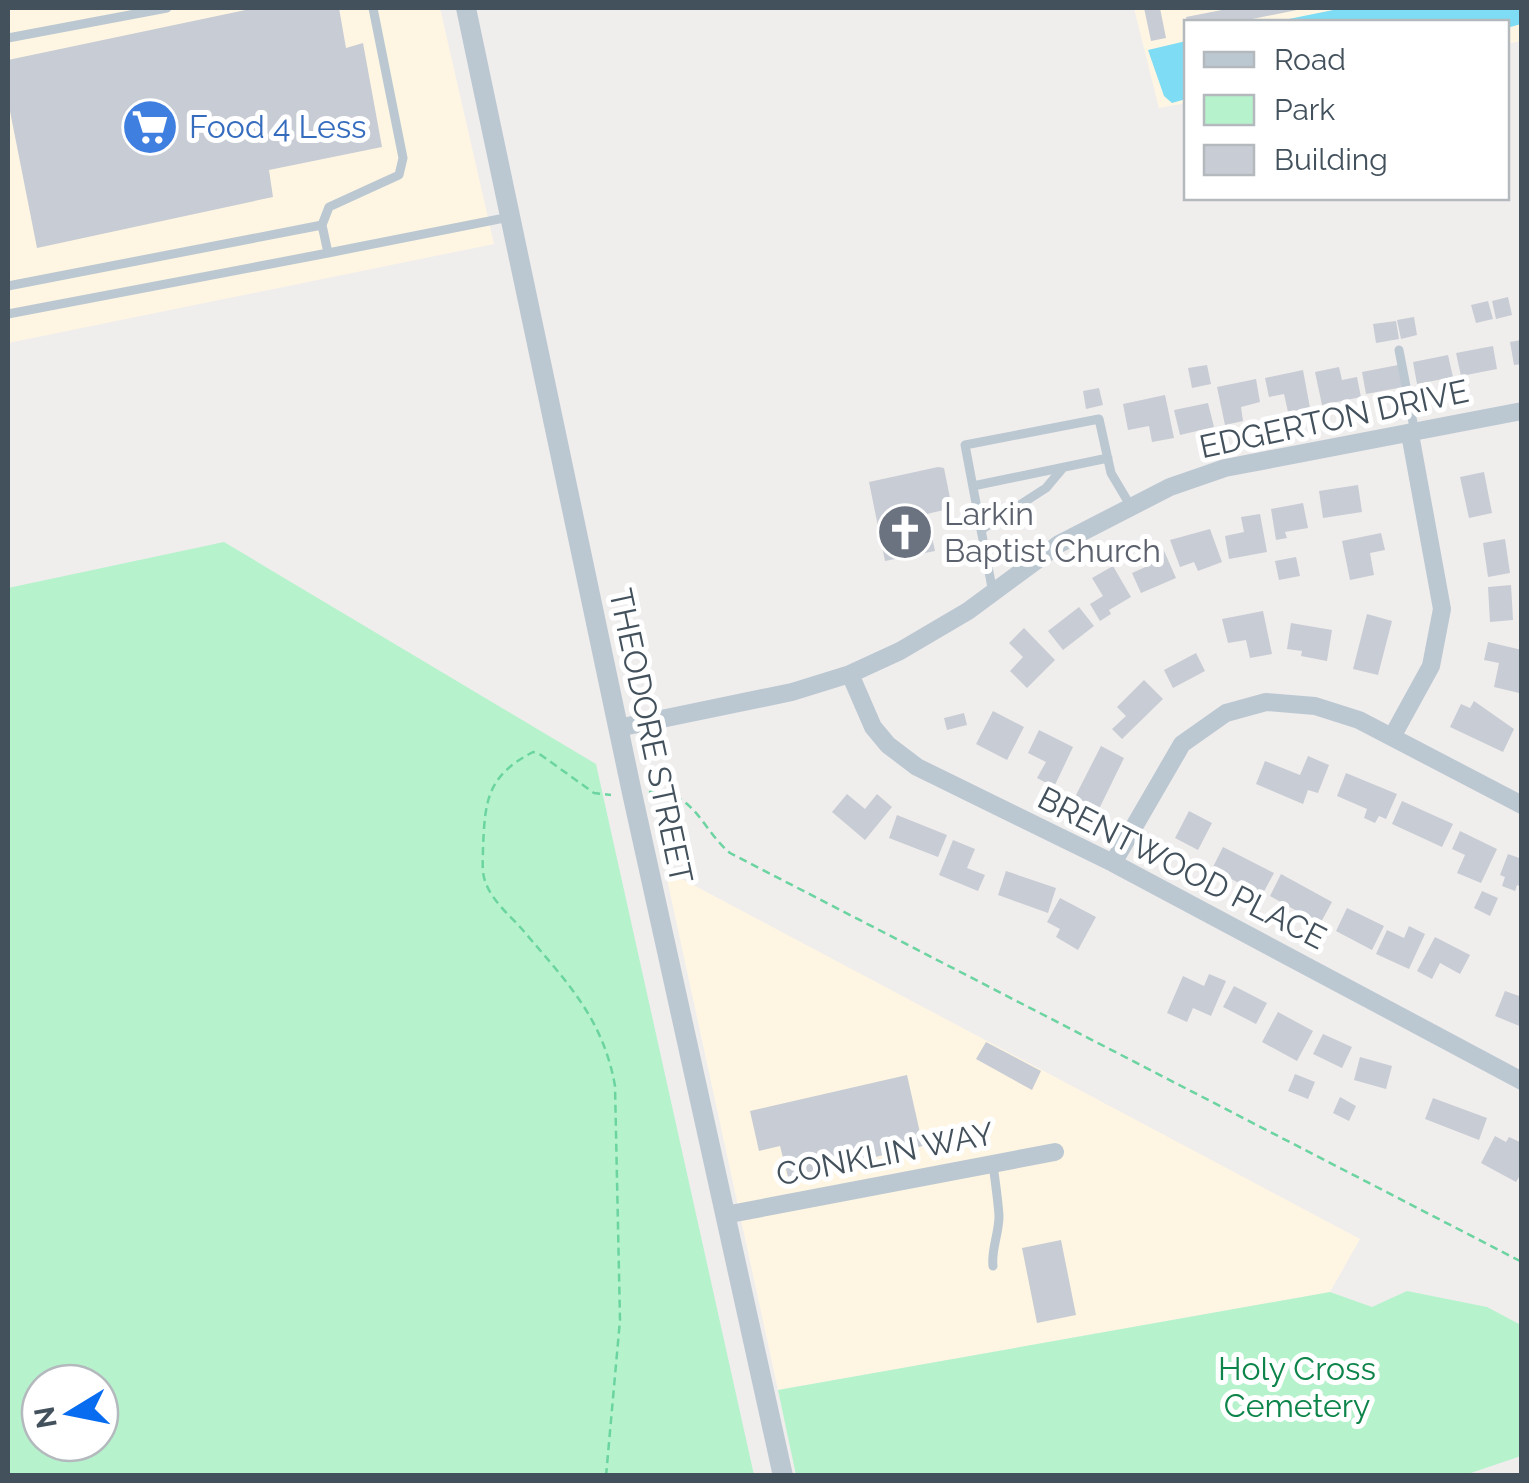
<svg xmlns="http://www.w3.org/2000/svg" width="1529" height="1483" font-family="Raleway,sans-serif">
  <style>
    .commercial { fill: #fef6e3 }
    .green { fill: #b6f3cd; fill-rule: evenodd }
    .water { fill: #7edcf4 }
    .building { fill: #c8ccd4 }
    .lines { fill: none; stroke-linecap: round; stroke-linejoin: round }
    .path { stroke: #6bd4a0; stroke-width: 2.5; stroke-dasharray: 8 5; stroke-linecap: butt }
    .service { stroke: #bcc8d1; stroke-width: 9 }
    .minor { stroke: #bcc8d1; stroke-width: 18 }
    .tertiary { stroke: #bcc8d1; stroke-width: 20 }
    .labels { text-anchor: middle; stroke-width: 10; stroke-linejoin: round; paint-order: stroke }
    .shop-label { font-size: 32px; fill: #366cbe; stroke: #fff; text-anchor: start }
    .street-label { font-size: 32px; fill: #43515c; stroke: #fff }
    .worship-label { font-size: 32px; fill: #5b616d; stroke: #fff; text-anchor: start }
    .park-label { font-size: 32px; fill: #0d8449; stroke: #fff }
  </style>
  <rect width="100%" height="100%" fill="#f0eded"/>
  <path class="commercial" d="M8,8H440L494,244L8,343Z
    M1134,8H1521V41L1507,44L1506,22H1186V103L1159,108Z
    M665,870L1360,1239L1330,1292L778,1390Z"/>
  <path class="green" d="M224,542L596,764L754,1475H8V588ZM40,1383H100V1443H40Z
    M1407,1291L1487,1307L1521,1325V1456L1462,1476L796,1475L778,1390L1330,1292L1372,1307Z"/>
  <path class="water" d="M1343,8H1521V24L1507,28L1506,22H1274Z
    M1186,41V99L1172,103L1164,96L1148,50Z"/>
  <path class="building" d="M255,8H339L346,48L363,43L382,147L269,170L273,197L37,248L8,101V60Z
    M1144,8H1160L1166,38L1151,41Z
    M1232,8H1302V9L1237,22H1187L1186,17Z
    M1508,297L1512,315L1496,319L1492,301Z
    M1488,301L1493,319L1476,323L1471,305Z
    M1414,317L1417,335L1401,339L1397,320Z
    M1396,321L1399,339L1376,343L1373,324Z
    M1522,340V364L1514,365L1510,342Z
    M1493,346L1497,369L1461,376L1456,353Z
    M1448,355L1453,377L1417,384L1413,362Z
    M1207,365L1211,384L1192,388L1188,368Z
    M1398,365L1403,387L1366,394L1362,372Z
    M1339,367L1342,380L1357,377L1361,397L1322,405L1315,372Z
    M1303,370L1310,408L1288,412L1284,394L1269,397L1265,378Z
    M1256,379L1260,402L1241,407L1243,421L1225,425L1217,387Z
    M1099,388L1103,405L1086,409L1083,391Z
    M1165,395L1174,438L1152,442L1149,426L1128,430L1123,404Z
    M1208,403L1214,427L1180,435L1174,410Z
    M938,467L944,468L951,503L947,504L948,509L927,514L935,551L885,561L869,482Z
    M1484,472L1492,513L1469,518L1460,477Z
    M1358,485L1362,512L1323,518L1319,491Z
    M1303,503L1308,528L1285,532L1287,538L1276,540L1271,509Z
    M1260,514L1267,552L1229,559L1225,536L1244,532L1241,517Z
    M1210,529L1222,562L1198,571L1194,562L1180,567L1170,540Z
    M1381,533L1385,550L1370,553L1374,575L1350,580L1342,541Z
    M1505,539L1510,573L1488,577L1483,543Z
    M1161,544L1176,578L1141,593L1132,573L1150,565L1144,551Z
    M1296,557L1300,576L1279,580L1275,561Z
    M1113,566L1131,597L1109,610L1111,614L1100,621L1090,604L1103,596L1092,578Z
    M1511,585L1513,620L1490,622L1488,587Z
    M1079,607L1094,626L1063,650L1048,631Z
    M1263,611L1272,654L1250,658L1246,640L1228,643L1222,619Z
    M1367,614L1392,621L1378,675L1353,669Z
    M1291,623L1332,630L1327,661L1301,656L1302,651L1287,649Z
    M1024,628L1055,660L1027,688L1010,671L1023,657L1009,643Z
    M1488,642L1522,650L1519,693L1494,687L1499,663L1484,660Z
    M1196,653L1205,671L1173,688L1164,670Z
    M1144,680L1163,699L1122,739L1112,729L1126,716L1117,707Z
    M1474,701L1514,729L1503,752L1450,727L1461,704L1470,708Z
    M993,711L1024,727L1007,760L976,744Z
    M964,713L967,725L947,730L944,718Z
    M1039,730L1073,747L1054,787L1037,778L1046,762L1028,753Z
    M1101,746L1124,758L1099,809L1075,797Z
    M1308,756L1329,765L1318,793L1308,790L1303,804L1256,784L1265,761L1300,775Z
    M1346,773L1397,794L1386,819L1379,816L1375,823L1364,818L1367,809L1337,796Z
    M847,794L865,809L877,794L892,807L865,840L832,812Z
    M1402,801L1453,824L1442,847L1392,824Z
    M1189,811L1212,823L1198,850L1175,838Z
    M897,815L947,835L938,857L889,838Z
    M1460,831L1497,849L1481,883L1457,873L1465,855L1452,849Z
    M953,840L975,849L967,868L985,875L978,891L939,875Z
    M1223,847L1274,873L1262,895L1212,869Z
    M1508,854L1522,859V887L1517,885L1515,891L1502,886L1505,877L1500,875Z
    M1006,871L1056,888L1048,913L998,895Z
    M1281,874L1332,902L1320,924L1270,896Z
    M1482,891L1498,898L1490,916L1474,908Z
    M1060,898L1096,917L1078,950L1056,937L1060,929L1047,922Z
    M1347,908L1384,926L1372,950L1336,931Z
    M1409,926L1425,934L1409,969L1376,954L1387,930L1404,938Z
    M1435,937L1470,955L1460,974L1440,963L1432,979L1417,971Z
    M1209,974L1226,981L1211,1016L1193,1008L1187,1022L1167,1013L1183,976L1204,986Z
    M1234,986L1267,1003L1256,1024L1223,1007Z
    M1505,991L1522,997V1027L1495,1016Z
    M1278,1012L1313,1031L1297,1061L1262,1042Z
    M1323,1034L1352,1047L1342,1068L1313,1054Z
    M986,1042L1041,1071L1032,1090L976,1059Z
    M1360,1057L1392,1066L1386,1089L1354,1080Z
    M1295,1074L1315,1082L1308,1099L1288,1091Z
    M907,1075L923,1146L788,1177L780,1146L759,1151L750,1111Z
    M1340,1097L1356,1106L1349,1121L1333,1113Z
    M1433,1098L1487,1118L1479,1140L1425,1119Z
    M1495,1136L1506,1142L1509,1137L1522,1143V1172L1516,1182L1481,1163Z
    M1061,1240L1076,1315L1037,1323L1022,1248Z"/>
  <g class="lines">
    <path class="path" d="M649,792C694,789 701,829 730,853L1522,1262
      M606,1476L620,1320L615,1086C603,1017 564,979 521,928C510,916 494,902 487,886C481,874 483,861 483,848C485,800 487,776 533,752L541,755L594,793L611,795"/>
    <path class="service" d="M373,8L403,158L399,175L329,207L322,225L328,253L510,217
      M8,38L167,8
      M8,286L322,225
      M8,314L328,253
      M1399,350L1415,433
      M973,486L1108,458
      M981,530L1046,488L1062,469
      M993,593L965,445L1099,419L1111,473L1130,505
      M993,1164C995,1181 998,1199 999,1216C999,1234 991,1249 993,1266"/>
    <path class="minor" d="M850,674L873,727L888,745L917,767L1113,863L1522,1081
      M618,728L792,692L850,674L900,651L968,611L1059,544L1170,487L1225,468L1522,411
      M1392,737L1431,666L1442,609L1410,434
      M1113,863L1182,744L1226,713L1266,702L1315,706L1359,720L1522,805
      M725,1215L1055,1152"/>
    <path class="tertiary" d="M466,8L632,793L783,1476"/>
  </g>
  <defs>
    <g id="supermarket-disc" transform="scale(2.875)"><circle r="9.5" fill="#3f7fe0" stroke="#fff"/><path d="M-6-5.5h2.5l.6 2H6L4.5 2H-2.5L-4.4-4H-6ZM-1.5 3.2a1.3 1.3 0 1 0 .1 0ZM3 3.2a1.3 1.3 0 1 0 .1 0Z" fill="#fff"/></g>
    <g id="church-disc" transform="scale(2.875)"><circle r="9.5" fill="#6b7280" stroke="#fff"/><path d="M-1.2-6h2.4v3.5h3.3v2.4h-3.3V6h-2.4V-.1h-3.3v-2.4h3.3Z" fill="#fff"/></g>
  </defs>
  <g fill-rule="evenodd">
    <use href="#supermarket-disc" x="150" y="127"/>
    <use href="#church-disc" x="905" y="532"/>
  </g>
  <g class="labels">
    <g class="shop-label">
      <text x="189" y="138">Food 4 Less</text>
    </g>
    <g class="street-label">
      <text transform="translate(1334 419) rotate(-12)" y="11">EDGERTON DRIVE</text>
      <text transform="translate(651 736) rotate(78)" y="11">THEODORE STREET</text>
      <text transform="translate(1182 868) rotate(27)" y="11">BRENTWOOD PLACE</text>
      <text transform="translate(885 1154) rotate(-11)" y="11">CONKLIN WAY</text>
    </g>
    <g class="worship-label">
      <text x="944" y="525">Larkin<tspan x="944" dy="37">Baptist Church</tspan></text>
    </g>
    <g class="park-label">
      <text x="1297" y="1380">Holy Cross<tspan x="1297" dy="37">Cemetery</tspan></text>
    </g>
  </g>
  <rect width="1529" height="1483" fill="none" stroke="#43515c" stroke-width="20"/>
  <rect x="1184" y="20" width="325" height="180" fill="#ffffff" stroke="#b4b9be" stroke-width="2.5"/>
  <rect x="1204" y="52" width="50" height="15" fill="#bcc8d1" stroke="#b4b9be" stroke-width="2.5"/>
  <text x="1274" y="70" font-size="30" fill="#43515c">Road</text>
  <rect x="1204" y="95" width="50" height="30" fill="#b6f3cd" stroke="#b4b9be" stroke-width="2.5"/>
  <text x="1274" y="120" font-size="30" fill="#43515c">Park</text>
  <rect x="1204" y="145" width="50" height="30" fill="#c8ccd4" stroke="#b4b9be" stroke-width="2.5"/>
  <text x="1274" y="170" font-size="30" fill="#43515c">Building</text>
  <g transform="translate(70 1413) rotate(260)"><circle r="48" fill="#ffffff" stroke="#b4b9be" stroke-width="2.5"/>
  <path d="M0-8L18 38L0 25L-18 38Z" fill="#076cf0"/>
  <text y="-15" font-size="28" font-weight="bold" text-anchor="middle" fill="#43515c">N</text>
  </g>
</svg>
